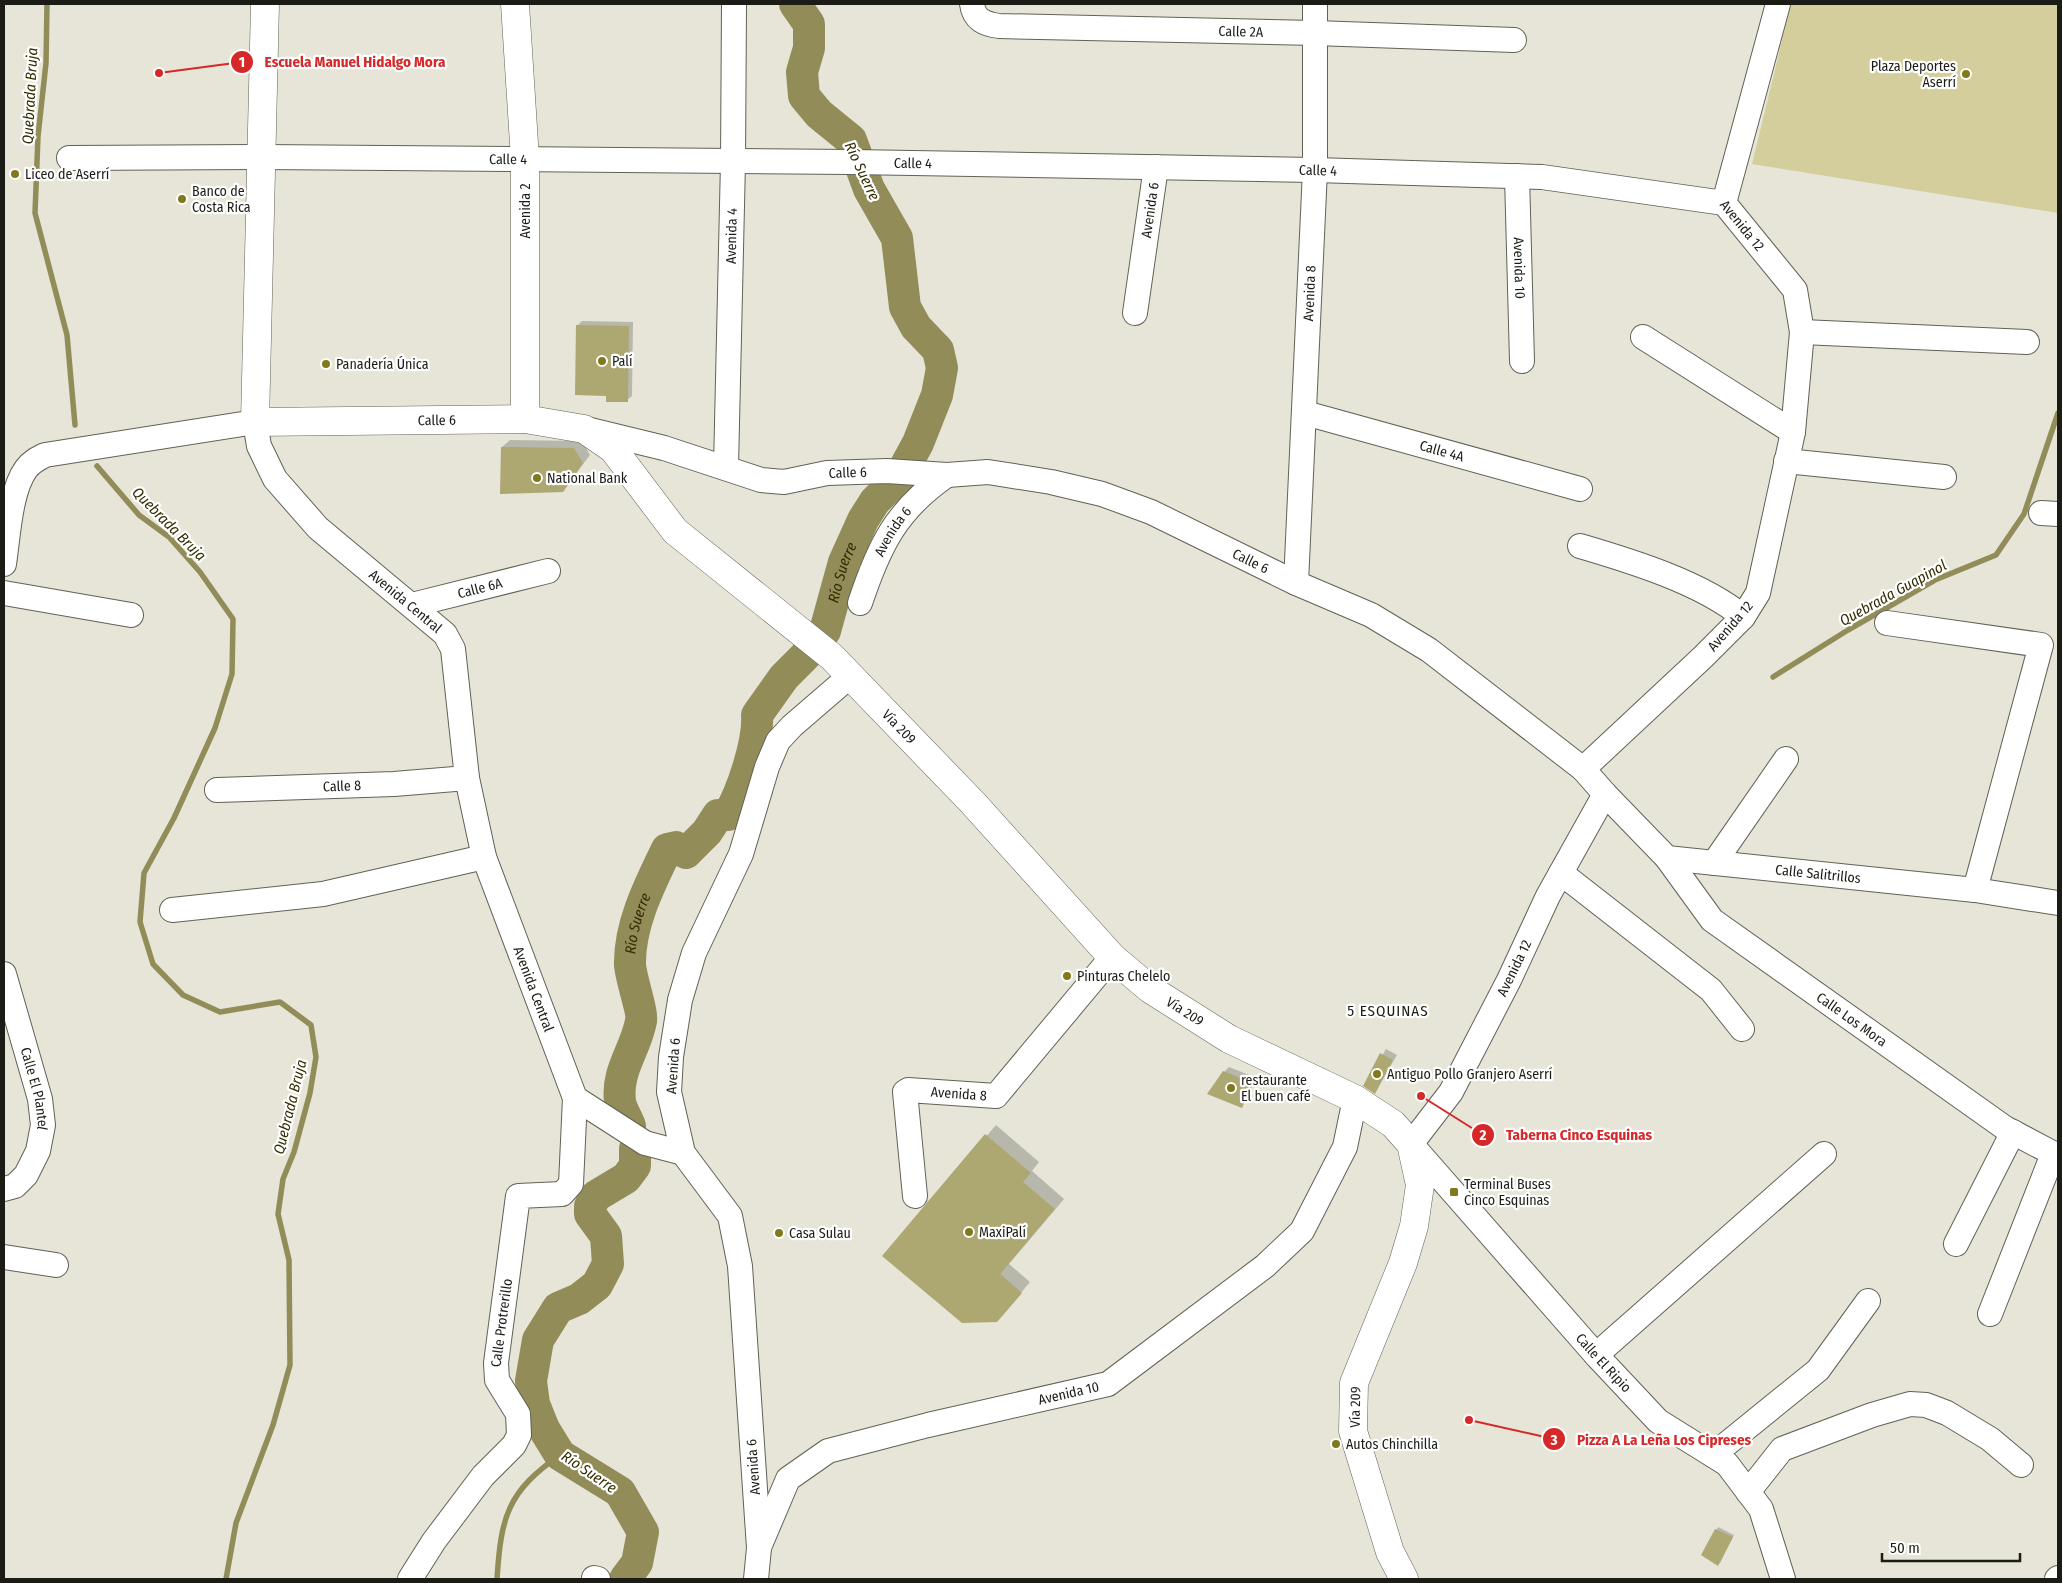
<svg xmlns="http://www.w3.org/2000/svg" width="2062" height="1583" font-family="'Fira Sans Condensed',sans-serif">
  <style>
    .green { fill: #d3ce9b }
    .shadow { fill: #0003 }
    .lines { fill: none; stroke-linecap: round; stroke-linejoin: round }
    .stream { stroke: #928c59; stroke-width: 5.5 }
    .river { stroke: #928c59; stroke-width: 32 }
    .building { fill: #ada772 }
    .minor-casing { stroke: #626156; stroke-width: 26 }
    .major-casing { stroke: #626156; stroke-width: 29 }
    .minor { stroke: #fff; stroke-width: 24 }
    .major { stroke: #fff; stroke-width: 28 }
    .poi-dot { fill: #82781c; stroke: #fff; stroke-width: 2 }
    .labels { text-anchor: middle; stroke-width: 4.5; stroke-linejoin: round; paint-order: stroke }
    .street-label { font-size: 14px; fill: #1c1c17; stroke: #fff }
    .poi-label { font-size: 14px; fill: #1c1c17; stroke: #fff; text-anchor: start }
    .water-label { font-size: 15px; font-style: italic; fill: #322d00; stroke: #fff }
    .neighbourhood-label { font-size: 15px; letter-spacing: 1px; fill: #1c1c17; stroke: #fff }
    .leader { fill: none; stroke: #d62828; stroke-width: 2 }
    .callout-dot { fill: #d62828; stroke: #fff; stroke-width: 2 }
    .mark-label { font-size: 15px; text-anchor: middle; font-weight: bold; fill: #fff }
    .callout-label { font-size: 15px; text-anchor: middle; font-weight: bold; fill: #d62828; stroke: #fff; stroke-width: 4.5; stroke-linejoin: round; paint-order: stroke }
  </style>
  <rect width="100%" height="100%" fill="#e6e5d8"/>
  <path class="green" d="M1791,4H2058V213L1752,164Z"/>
  <path class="shadow" d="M582,321L633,322L632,396L627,400L577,326Z
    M510,440L582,441L590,455L563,491L502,447Z
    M1386,1049L1397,1055L1375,1092L1365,1085Z
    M1229,1067L1257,1078L1241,1106L1224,1072Z
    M996,1125L1039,1162L1032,1171L1064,1199L1009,1264L1030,1282L1007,1310L884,1256Z
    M1718,1527L1734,1535L1720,1563L1703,1555Z"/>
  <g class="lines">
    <path class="stream" d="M47,4L46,63L38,136L35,213L67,335L75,425
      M97,466L139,515L169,537L200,572L233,619L232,674L215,728L174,818L144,873L140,922L153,964L183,995L220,1012L280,1002L311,1025L316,1057L310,1093L294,1152L283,1179L278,1214L289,1260L290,1365L273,1425L236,1523L226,1579
      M1773,677L1848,630L1935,580L1996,555L2024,514L2058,413
      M497,1579C501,1517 507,1492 560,1455"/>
    <g class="river">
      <path id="s1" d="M630,1126C627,1118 621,1109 620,1101C616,1071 636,1049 641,1021C643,1012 631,979 630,965C629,925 650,884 667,849L676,847L686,853L707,832L718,815H728C742,793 759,741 757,715L784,677L811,650L825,631L844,562L863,520L875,501L899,478L918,443L937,395L942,368L938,350L916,327L905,307L897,238L869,189L851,140L819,114L804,96L802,72L809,48V24L795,4"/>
      <path d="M625,1579L637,1563L643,1532L620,1492L560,1455L544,1429L534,1404L531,1381L538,1340L558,1308L579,1299L597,1285L608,1264L606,1236L590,1214V1206L596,1196L626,1178L635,1166V1149"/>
    </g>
  </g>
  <path class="building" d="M576,325L629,326L628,402H606V396L575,395Z
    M501,447L574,448L583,463L563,492L500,494Z
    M1380,1053L1393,1060L1375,1094L1363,1086Z
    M1223,1071L1253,1083L1242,1108L1207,1094Z
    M985,1134L1031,1173L1023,1182L1055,1209L1000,1274L1022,1293L997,1322L962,1323L882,1256Z
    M1715,1529L1733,1537L1718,1566L1701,1555Z"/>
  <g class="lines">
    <g class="minor-casing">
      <g id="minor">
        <path id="s2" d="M972,4C974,20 985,24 999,26L1315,33L1514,40"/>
        <path id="s3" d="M69,158L262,157L852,162L1315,170L1542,177L1724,203"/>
        <path id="s4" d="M1517,176L1522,361"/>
        <path id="s5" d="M1724,203L1795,290L1802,332L1793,432L1758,593L1743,617L1703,657L1583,769L1605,794L1548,896L1509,980L1451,1092L1411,1144L1596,1355L1658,1421L1727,1464L1761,1509L1783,1579"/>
        <path d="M1724,203L1778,4"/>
        <path id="s6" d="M1135,313L1156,167"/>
        <path d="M1802,332L2027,342"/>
        <path d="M1643,337L1793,432"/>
        <path id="s7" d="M1305,413L1580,489"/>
        <path id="s8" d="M590,430L664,448L761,480L784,482L827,473L887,471L947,475L988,472L1051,482L1102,494L1151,512L1296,583L1371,615L1429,650L1583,769"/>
        <path d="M1786,461L1944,477"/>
        <path id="s9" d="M726,467L733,162L734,4"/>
        <path d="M2041,513L2058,514"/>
        <path d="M1580,546C1631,561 1703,583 1743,617"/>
        <path id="s10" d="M4,564C8,538 10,491 26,469C31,462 37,459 45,455L255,422L259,446L275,479L318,528L445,634L453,649L467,778L484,857L575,1098L645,1143L683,1153"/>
        <path id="s11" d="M1296,583L1315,170V4"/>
        <path d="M4,593L131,615"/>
        <path id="s12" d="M860,603C879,546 896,510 947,475"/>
        <path id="s13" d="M412,605L548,571"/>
        <path d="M1887,623L2041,645L1975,890"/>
        <path id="s14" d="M217,790L394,784L467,778"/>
        <path id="s15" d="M1605,794L1667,858L1975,890L2058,903"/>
        <path id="s16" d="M1667,858L1712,920L2005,1128L2058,1156"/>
        <path d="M1714,863L1786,759"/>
        <path d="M1561,873L1711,990L1742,1029"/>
        <path d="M172,910L323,894L484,857"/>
        <path id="s17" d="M4,974L40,1099L43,1125L38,1151L26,1175L15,1186L4,1189"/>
        <path id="s18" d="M915,1196L905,1092L908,1090L996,1096L1112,957"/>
        <path d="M1956,1244L2013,1132"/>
        <path d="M4,1257L56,1265"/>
        <path d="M1990,1314L2053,1154"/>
        <path d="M1596,1355L1824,1154"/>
        <path d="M1713,1455L1818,1370L1868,1301"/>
        <path d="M1748,1492L1782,1449L1872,1415L1910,1404L1926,1405L1947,1413L1990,1439L2021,1465"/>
        <path id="s19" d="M760,1545L788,1479L828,1451L928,1425L1108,1384L1265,1266L1302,1231L1345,1147L1355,1099"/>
        <path d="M594,1578L598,1579"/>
        <path id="s20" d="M410,1579L434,1541L483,1476L514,1445L519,1435L518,1414L497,1380L496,1363L518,1196L562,1194L571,1184L575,1098"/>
        <path d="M756,1579L759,1548L740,1266L730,1216L683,1153L669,1092L671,1057L680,1000L694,953L741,854L767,767L778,741L792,726L850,676"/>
        <path d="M2057,1579L2058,1578"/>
      </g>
    </g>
    <g class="major-casing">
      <g id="major">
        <path id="s21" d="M265,4L255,422L525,419L584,429L613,449L675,531L832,657L973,803L1112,957L1150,989L1229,1039L1355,1099L1393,1124L1411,1144L1420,1185L1414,1226L1403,1263L1354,1383L1353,1431L1390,1552L1404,1579"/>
        <path d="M515,4L525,159V419"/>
      </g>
    </g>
    <use href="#minor" class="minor"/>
    <use href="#major" class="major"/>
  </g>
  <g class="poi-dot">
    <circle cx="1966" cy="74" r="5"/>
    <circle cx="15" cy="174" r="5"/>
    <circle cx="182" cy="199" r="5"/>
    <circle cx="602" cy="361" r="5"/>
    <circle cx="326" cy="364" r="5"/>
    <circle cx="537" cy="478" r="5"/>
    <circle cx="1067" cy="976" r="5"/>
    <circle cx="1377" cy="1074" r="5"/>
    <circle cx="1231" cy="1088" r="5"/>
    <rect x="1449" y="1187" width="10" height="10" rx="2.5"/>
    <circle cx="969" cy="1232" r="5"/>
    <circle cx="779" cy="1233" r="5"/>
    <circle cx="1336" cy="1444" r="5"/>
  </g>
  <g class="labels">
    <g class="street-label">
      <text dy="5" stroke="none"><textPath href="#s2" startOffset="280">Calle 2A</textPath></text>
      <text dy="5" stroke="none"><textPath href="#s3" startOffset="439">Calle 4</textPath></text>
      <text dy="5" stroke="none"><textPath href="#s3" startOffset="844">Calle 4</textPath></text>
      <text dy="5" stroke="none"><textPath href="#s3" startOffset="1249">Calle 4</textPath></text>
      <text dy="5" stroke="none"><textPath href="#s6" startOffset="104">Avenida 6</textPath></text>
      <text transform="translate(525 211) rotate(-90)" y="5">Avenida 2</text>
      <text dy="5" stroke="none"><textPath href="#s5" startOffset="29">Avenida 12</textPath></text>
      <text dy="5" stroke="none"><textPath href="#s9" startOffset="231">Avenida 4</textPath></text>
      <text dy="5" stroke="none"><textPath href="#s4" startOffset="92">Avenida 10</textPath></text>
      <text dy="5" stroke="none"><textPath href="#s11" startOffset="290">Avenida 8</textPath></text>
      <text dy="5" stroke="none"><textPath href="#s21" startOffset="600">Calle 6</textPath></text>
      <text dy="5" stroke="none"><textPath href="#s7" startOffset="142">Calle 4A</textPath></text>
      <text dy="5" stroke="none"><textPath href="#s8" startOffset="266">Calle 6</textPath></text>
      <text dy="5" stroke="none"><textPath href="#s12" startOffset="79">Avenida 6</textPath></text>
      <text dy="5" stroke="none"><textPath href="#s8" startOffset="686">Calle 6</textPath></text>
      <text dy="5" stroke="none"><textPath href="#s13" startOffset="70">Calle 6A</textPath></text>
      <text dy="5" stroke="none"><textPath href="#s10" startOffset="575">Avenida Central</textPath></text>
      <text transform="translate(1730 626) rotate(-49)" y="5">Avenida 12</text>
      <text dy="5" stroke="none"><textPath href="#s21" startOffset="1184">Vía 209</textPath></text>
      <text dy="5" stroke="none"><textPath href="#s14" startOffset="125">Calle 8</textPath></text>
      <text dy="5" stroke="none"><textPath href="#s15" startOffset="241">Calle Salitrillos</textPath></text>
      <text transform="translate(1514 968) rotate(-64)" y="5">Avenida 12</text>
      <text dy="5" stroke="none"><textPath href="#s10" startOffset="995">Avenida Central</textPath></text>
      <text dy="5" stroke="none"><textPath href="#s21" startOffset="1589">Vía 209</textPath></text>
      <text dy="5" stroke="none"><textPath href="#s16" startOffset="248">Calle Los Mora</textPath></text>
      <text transform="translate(673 1066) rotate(-86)" y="5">Avenida 6</text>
      <text dy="5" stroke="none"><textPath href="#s17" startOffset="119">Calle El Plantel</textPath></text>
      <text dy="5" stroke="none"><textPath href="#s18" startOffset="159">Avenida 8</textPath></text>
      <text dy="5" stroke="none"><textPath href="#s20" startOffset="300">Calle Protrerillo</textPath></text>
      <text dy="5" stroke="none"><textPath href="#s5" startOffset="1395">Calle El Ripio</textPath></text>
      <text dy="5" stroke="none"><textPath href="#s19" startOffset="368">Avenida 10</textPath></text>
      <text transform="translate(1355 1407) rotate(-89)" y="5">Vía 209</text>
      <text transform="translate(753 1467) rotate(-94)" y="5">Avenida 6</text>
    </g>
    <g class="poi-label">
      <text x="1956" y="71" text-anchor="end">Plaza Deportes<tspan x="1956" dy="16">Aserrí</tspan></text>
      <text x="25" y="179">Liceo de Aserrí</text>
      <text x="192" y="196">Banco de<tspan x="192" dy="16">Costa Rica</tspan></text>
      <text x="612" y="366">Palí</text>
      <text x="336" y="369">Panadería Única</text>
      <text x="547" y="483">National Bank</text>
      <text x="1077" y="981">Pinturas Chelelo</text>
      <text x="1387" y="1079">Antiguo Pollo Granjero Aserrí</text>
      <text x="1241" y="1085">restaurante<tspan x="1241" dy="16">El buen café</tspan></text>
      <text x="1464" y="1189">Terminal Buses<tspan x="1464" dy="16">Cinco Esquinas</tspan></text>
      <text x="979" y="1237">MaxiPalí</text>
      <text x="789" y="1238">Casa Sulau</text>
      <text x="1346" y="1449">Autos Chinchilla</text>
    </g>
    <g class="water-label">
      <text transform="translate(30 96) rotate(-87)" y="5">Quebrada Bruja</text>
      <text transform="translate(862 171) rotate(65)" y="5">Río Suerre</text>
      <text transform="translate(169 524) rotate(45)" y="5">Quebrada Bruja</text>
      <text dy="5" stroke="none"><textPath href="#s1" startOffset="646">Río Suerre</textPath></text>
      <text transform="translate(1893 593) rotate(-29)" y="5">Quebrada Guapinol</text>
      <text dy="5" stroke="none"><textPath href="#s1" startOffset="210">Río Suerre</textPath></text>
      <text transform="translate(290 1107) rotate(-76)" y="5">Quebrada Bruja</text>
      <text transform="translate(589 1472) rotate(34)" y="5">Río Suerre</text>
    </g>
    <g class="neighbourhood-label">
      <text x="1388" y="1016">5 ESQUINAS</text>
    </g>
  </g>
  <path class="leader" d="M159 73L242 62M1421 1096L1483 1135M1469 1420L1554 1439"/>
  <g class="callout-dot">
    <circle cx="159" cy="73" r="5"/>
    <circle cx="1421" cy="1096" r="5"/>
    <circle cx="1469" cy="1420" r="5"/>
    <circle cx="242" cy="62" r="12"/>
    <circle cx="1483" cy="1135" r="12"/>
    <circle cx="1554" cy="1439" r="12"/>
  </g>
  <g class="mark-label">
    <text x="242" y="67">1</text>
    <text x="1483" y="1140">2</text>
    <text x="1554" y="1445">3</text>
  </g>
  <g class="callout-label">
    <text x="355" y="67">Escuela Manuel Hidalgo Mora</text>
    <text x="1579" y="1140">Taberna Cinco Esquinas</text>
    <text x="1664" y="1445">Pizza A La Leña Los Cipreses</text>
  </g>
  <rect width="2062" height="1583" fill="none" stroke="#1c1c17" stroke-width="10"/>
  <path d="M1882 1553v8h138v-8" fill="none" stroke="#1c1c17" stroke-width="2.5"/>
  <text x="1890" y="1553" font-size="15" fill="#1c1c17" stroke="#ffffff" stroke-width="4" paint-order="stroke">50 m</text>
</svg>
